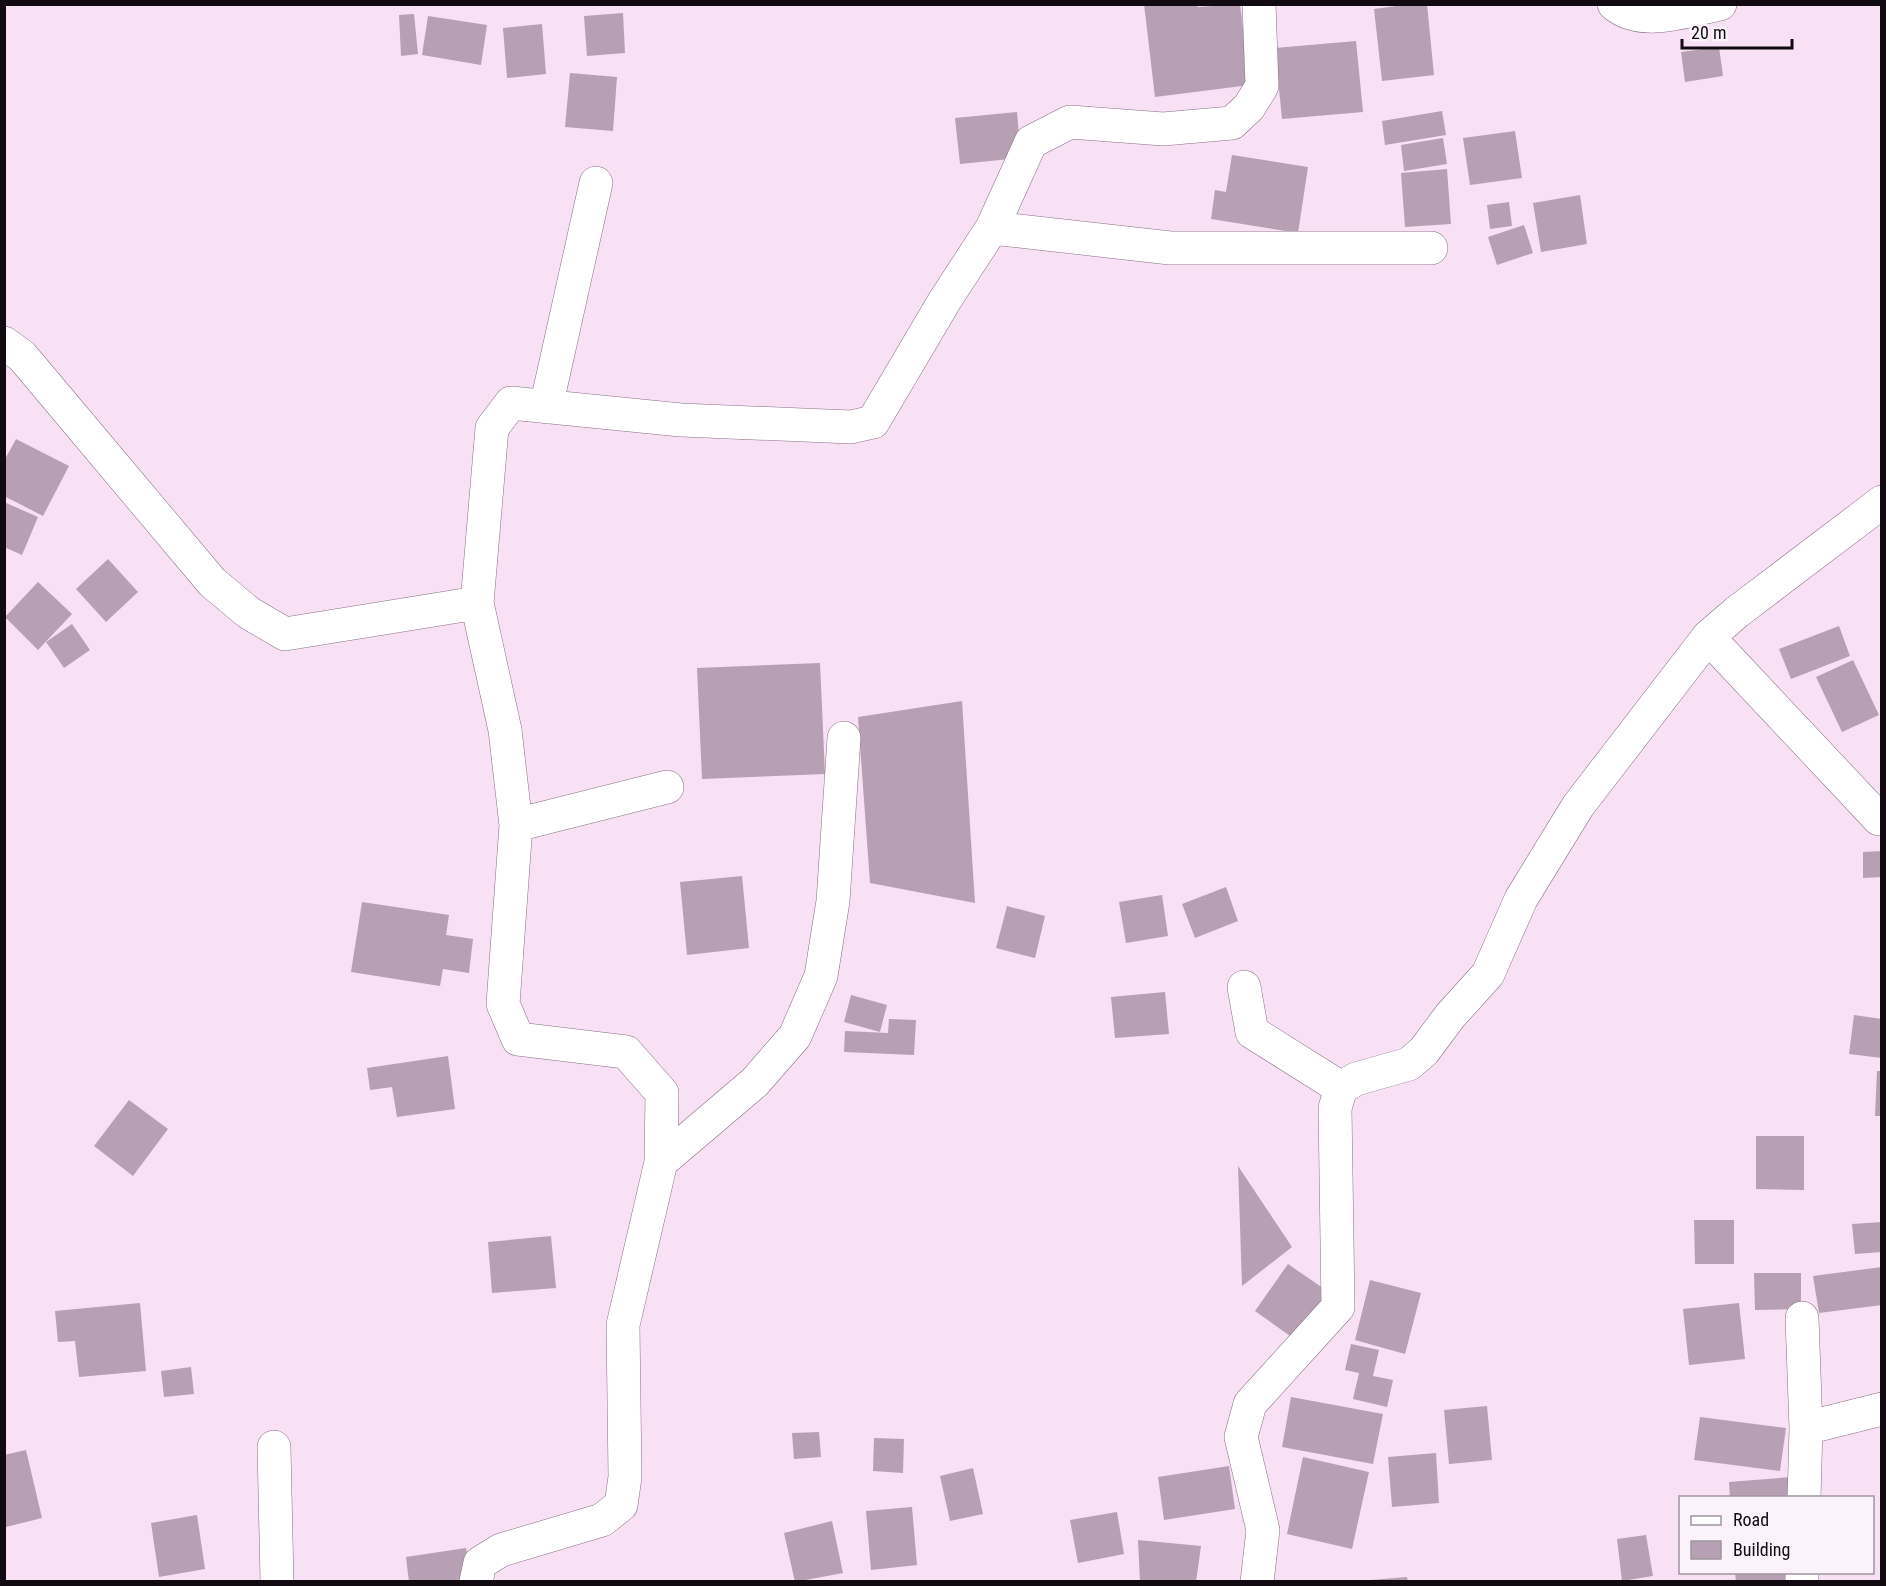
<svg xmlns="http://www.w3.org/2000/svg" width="1886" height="1586" font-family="'Roboto Condensed',sans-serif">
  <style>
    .building { fill: #b7a0b4 }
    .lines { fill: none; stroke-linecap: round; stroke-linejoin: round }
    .minor-casing { stroke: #877184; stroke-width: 34 }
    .minor { stroke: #fff; stroke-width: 33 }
  </style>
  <rect width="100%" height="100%" fill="#f8e0f5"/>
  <path class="building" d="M1144,4H1197L1198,7L1240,4L1250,85L1155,97Z
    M1411,4H1427L1434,75L1382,81L1374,9Z
    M623,13L625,53L587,56L584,16Z
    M414,14L418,54L401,56L399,15Z
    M428,16L487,25L481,65L422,55Z
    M542,24L546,74L507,78L503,28Z
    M1356,41L1363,112L1282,119L1275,48Z
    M1719,47L1723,76L1685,82L1681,52Z
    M570,73L617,77L613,131L565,127Z
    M1442,111L1446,135L1385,145L1382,121Z
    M1017,112L1021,158L960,164L955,118Z
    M1515,131L1522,178L1470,185L1463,138Z
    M1443,138L1447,164L1404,171L1401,145Z
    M1232,155L1308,167L1298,233L1211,219L1215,190L1226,192Z
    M1447,169L1451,224L1405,227L1401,173Z
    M1580,195L1587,244L1541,252L1533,203Z
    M1509,202L1512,226L1490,229L1487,205Z
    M1524,225L1533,253L1497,265L1488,237Z
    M16,439L69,466L43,516L4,496V461Z
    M4,502L38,517L22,555L4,547Z
    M108,559L138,592L106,622L76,589Z
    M38,582L72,614L38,650L5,617Z
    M72,624L90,650L64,668L46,642Z
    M1839,626L1850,656L1791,679L1779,649Z
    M1853,660L1879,715L1842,732L1816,677Z
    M820,663L825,774L702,779L697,668Z
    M962,701L975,903L870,883L858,717Z
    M1882,851V877L1863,878V852Z
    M742,876L749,948L687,955L680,882Z
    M1226,887L1238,921L1195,938L1182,904Z
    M1162,895L1168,936L1126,943L1119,902Z
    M362,902L449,915L446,935L473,939L469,973L443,969L440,986L351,972Z
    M1007,906L1045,916L1035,958L996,948Z
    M1165,992L1169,1034L1115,1038L1111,997Z
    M851,995L887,1005L880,1032L844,1022Z
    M1854,1015L1882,1019V1058L1849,1054Z
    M889,1019L916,1020L914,1055L844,1052L845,1031L888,1033Z
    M448,1056L455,1109L397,1117L392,1087L370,1090L367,1068Z
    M1877,1071H1882V1116H1875Z
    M129,1100L168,1129L133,1176L94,1146Z
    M1756,1136H1804V1190L1756,1189Z
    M1238,1166L1292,1247L1242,1286Z
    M1694,1220H1734V1264H1695Z
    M1882,1222V1252L1855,1254L1852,1224Z
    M551,1236L556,1288L492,1293L488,1242Z
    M1288,1264L1333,1295L1300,1343L1255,1311Z
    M1882,1267V1305L1819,1313L1813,1276Z
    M1754,1273H1801V1309L1755,1310Z
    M1370,1280L1421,1293L1405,1354L1355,1340Z
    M140,1303L146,1371L79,1377L75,1341L58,1342L55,1311Z
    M1739,1303L1745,1359L1689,1365L1683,1309Z
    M1351,1344L1379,1350L1373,1376L1393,1380L1387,1407L1353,1399L1359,1373L1345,1370Z
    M191,1367L194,1394L164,1397L161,1371Z
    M1291,1397L1383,1414L1373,1464L1282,1447Z
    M1487,1406L1492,1460L1449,1464L1444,1410Z
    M1700,1417L1786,1428L1780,1471L1694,1460Z
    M819,1432L821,1457L794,1459L792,1433Z
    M874,1438L904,1439L903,1473L873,1471Z
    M26,1450L42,1518L6,1527L4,1455Z
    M1436,1453L1439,1503L1392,1507L1388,1457Z
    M1303,1457L1369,1472L1352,1549L1287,1534Z
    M1229,1466L1235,1509L1164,1520L1158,1477Z
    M973,1468L983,1514L950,1521L940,1476Z
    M1792,1477L1794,1498H1730L1729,1482Z
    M912,1507L917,1565L871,1570L866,1511Z
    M1117,1512L1124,1554L1078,1563L1070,1520Z
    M197,1515L205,1569L159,1577L151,1523Z
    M832,1521L843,1573L795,1582L784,1533Z
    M1646,1535L1653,1576L1622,1581L1617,1539Z
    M1138,1540L1201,1546L1196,1582H1140Z
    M466,1548L471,1582H409L406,1557Z
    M1735,1572H1785V1582H1736Z
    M1407,1577L1408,1582H1371V1580Z"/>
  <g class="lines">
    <g class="minor-casing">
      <path id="minor" d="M1614,4C1641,28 1689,10 1720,4
        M992,228L1170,248H1431
        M4,343L22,356L212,582L249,613L285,634L477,603L505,730L516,825L503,1004L518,1039L626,1052L662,1093L661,1162L623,1325L625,1477L621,1505L602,1520L501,1550L480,1563L476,1582
        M546,407L596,183
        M477,603L492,428L511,403L681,420L851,427L873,422L945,300L992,228L1031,142L1070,122L1163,129L1232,123L1249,107L1262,86L1259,4
        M1708,637L1879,819
        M516,825L667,787
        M1244,987L1252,1032L1341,1088
        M661,1162L755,1082L795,1036L821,976L833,901L844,738
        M1802,1318L1806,1428L1804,1498
        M1806,1428L1882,1409
        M274,1447L277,1582
        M1257,1582L1263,1530L1241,1437L1250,1404L1338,1307L1335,1108L1341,1088L1356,1079L1409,1064L1424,1051L1450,1016L1488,974L1521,899L1578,806L1708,637L1737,612L1882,502
        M1802,1582V1572"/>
    </g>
    <use href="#minor" class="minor"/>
  </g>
  <rect width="1886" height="1586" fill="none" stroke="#120a11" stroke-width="12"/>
  <rect x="1679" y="1496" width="195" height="78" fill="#fcf2fb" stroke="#9e959d" stroke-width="1.5"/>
  <rect x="1691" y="1516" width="30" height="9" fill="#ffffff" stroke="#9e959d" stroke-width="1.5"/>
  <text x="1733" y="1526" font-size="18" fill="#120a11">Road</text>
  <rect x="1691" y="1541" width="30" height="18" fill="#b7a0b4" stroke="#9e959d" stroke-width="1.5"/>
  <text x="1733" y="1556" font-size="18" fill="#120a11">Building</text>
  <path d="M1682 39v9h110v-9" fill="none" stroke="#120a11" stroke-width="3"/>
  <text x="1691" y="39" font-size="18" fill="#120a11" stroke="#fcf2fb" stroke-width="4.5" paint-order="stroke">20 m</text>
</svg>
